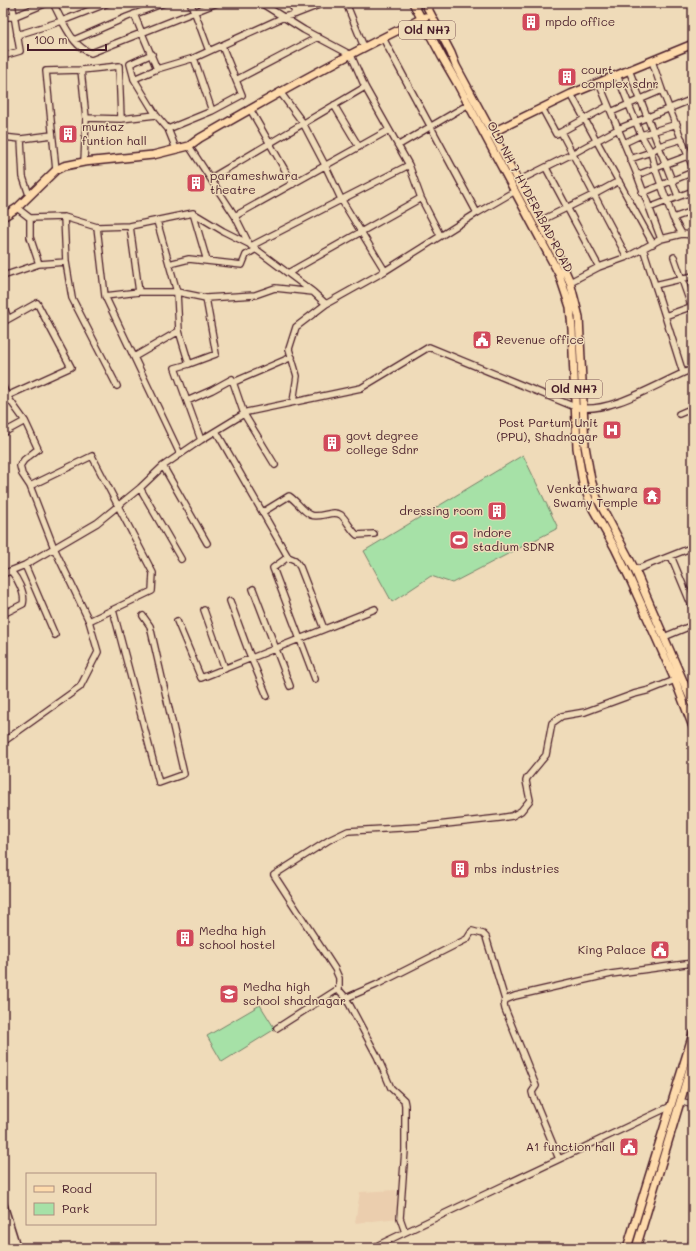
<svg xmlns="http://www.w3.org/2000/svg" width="696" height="1251" font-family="Mali,sans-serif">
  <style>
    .built { fill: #ebceae }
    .green { fill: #a6e1a7; stroke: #788069 }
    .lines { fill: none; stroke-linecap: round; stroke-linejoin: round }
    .minor-casing { stroke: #4a1f2b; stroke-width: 8 }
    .major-casing { stroke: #4a1f2b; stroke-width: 10 }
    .minor { stroke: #efdbb9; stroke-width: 5.5 }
    .major { stroke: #fedbac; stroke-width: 7 }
    .rail { stroke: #4a1f2b; stroke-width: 1.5 }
    .labels { text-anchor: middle; stroke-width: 3; stroke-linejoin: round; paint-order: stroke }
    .shield { fill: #efdbb9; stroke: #7c5756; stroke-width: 1 }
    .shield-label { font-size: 11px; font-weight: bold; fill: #4a1f2b }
    .poi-label { font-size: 12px; fill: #4a1f2b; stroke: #efdbb9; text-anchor: start }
    .street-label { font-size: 12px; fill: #4a1f2b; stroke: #efdbb9 }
  </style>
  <rect width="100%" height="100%" fill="#efdbb9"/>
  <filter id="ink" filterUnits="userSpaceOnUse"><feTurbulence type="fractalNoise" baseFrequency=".025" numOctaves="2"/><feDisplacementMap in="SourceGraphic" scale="8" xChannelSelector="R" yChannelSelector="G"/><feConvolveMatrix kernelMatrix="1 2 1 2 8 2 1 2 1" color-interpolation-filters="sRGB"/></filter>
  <g filter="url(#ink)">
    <path class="built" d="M396,1190L398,1218L355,1223L360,1192Z"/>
    <path class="green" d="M523,455L558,528L452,583L431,576L392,602L364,551Z
      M260,1005L275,1029L222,1062L207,1036Z"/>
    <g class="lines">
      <g class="minor-casing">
        <path id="minor" d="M108,3L62,21C70,35 76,47 91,53L217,3
          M190,3L195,13L209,51
          M261,3L304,30L351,55L365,87L409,165L421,198L440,235
          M291,3L296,14
          M346,3L364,47
          M134,14L157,69
          M3,17H13L47,3
          M17,35L62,21L53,3
          M383,38L477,213L515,191
          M74,40L127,17L164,3
          M3,56L20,51L12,3
          M652,61L662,90L693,168
          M629,70L678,196
          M617,75L641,135L651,152L655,168L673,218L682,234
          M134,79L130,64L152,54
          M236,80L318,37
          M599,83L636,172L661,239
          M280,92L303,123L325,165L341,199L385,271
          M571,94L653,244
          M334,105L359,147
          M542,108L556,134L561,132L627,257
          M250,109L293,184
          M212,111L242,95L222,46
          M611,112L662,90
          M121,119L156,115
          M168,129L212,111L194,58
          M561,132L608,106
          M3,137L21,139L23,177L29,195
          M21,139L52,135
          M624,143L641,135L677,124
          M399,145L469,104
          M189,146L235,216L249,244L313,292
          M176,149L168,129L156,115L134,79L157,69L194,58L284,17L296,14L324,3
          M630,159L651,152L659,146L682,139
          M84,162L86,118L81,70L119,66L121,119L86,118
          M546,168L599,267
          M56,170L46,71L81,70
          M637,175L693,154
          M211,178L365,87
          M518,181L572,154L618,129L693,99
          M642,193L693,172
          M649,208L693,191
          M193,213L207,261
          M235,216L389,130
          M64,217L97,227L105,296L180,454
          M30,218V237L39,264
          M673,218L693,211
          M157,221L177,292L179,331L189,364L175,368L201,440
          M540,221L595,194L619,181
          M130,226L193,213L223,231L249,244
          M97,227L130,226L139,292
          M251,246L409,165
          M643,248L655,285
          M674,257L693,311
          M66,262L72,298L117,386
          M169,264L189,259L242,265L246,255L256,249
          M288,273L421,198
          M3,276L39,264L66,262L64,217L30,218L17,208
          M570,282L599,267L627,257L661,239L682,234L693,235
          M105,296L139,292H177L206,298L255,295L275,288L313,292L326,304L296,327L289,349L297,376L293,402
          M3,304L8,319
          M326,304L385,271L477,213
          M665,316L655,285L693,276
          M3,322L37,303L71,367L7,396L3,387
          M134,357L179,331
          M189,364L216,354L206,298
          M683,373L665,316L693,306
          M234,382L292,357
          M187,401L212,390L232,379L244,414L275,465
          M679,414L693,408
          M25,421L38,449L24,460L20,466L22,474L30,486L54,548L89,621
          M216,431L288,557L295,560L300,567L324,629
          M3,433L25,421L7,396
          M163,466L207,543
          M140,488L181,559
          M263,512L289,496C297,501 302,511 311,515C320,519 333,509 341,515C346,519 351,530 357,535L374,534
          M671,556L693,609
          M288,557L273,568L315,679
          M25,565L55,635
          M635,570L693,547
          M3,574L25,565L97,523L140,488L163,466L201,440L247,412L361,388L429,347L575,407C606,415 654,386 683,373L693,369
          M253,589L290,686
          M230,601L248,650L267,696
          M113,610L159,783L184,774L150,626L143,616
          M204,610L225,669
          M3,614L23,604C26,594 17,578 11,571
          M177,621L201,678L375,609
          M664,637L693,625
          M3,742L80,687L98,652L89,621L152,591L153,573L92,456L30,486
          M339,990V978L335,969L274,875L329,840L348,831L419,827L500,818L512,816L521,811L530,800L526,781L527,778L546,755L552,723L562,716L585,712L634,694L650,690L675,680
          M346,998L376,985L467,939L472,931L483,934L486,937L505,1000
          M277,1028L335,991L339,990L346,998L377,1056L391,1088L404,1100L405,1105V1150L400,1218L405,1232
          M680,1101L693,1105
          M559,1159L533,1096L532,1092L536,1086L505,1009L504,1004L505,1000L515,996L611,974L693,963
          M372,1248L671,1106
          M690,1248L693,1239"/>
      </g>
      <g class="major-casing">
        <path id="major" d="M413,3L442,57L457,83L559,274L570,307L572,329L577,448L583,484L593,509L615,548L630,579L675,680L693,727
          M425,3L451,53L456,66L558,255L570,282L579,317L585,446L591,480L597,498L635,570L693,704
          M489,134L571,94L693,44
          M3,217L17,208L56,170L64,166L84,162L153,155L189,146L200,138C274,95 348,54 425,17
          M627,1248L693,1034
          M636,1248L693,1059"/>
      </g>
      <use href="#minor" class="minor"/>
      <use href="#major" class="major"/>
      <path class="rail" d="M3,1190L21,1248"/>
    </g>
  </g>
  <defs>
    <g id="building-square" transform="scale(1)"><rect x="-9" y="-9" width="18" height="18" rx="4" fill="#d1495b" stroke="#efdbb9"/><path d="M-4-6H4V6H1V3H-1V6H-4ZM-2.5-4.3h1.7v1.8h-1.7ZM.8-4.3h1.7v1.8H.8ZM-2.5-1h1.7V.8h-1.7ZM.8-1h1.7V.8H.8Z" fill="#fff"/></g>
    <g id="civic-square" transform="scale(1)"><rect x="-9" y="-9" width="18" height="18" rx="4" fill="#d1495b" stroke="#efdbb9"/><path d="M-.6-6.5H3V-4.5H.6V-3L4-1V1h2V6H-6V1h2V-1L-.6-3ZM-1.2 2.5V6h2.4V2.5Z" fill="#fff"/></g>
    <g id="hospital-square" transform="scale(1)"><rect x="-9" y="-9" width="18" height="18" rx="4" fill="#d1495b" stroke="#efdbb9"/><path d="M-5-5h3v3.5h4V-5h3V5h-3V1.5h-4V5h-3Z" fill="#fff"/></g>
    <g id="temple-square" transform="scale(1)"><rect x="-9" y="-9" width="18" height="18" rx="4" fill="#d1495b" stroke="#efdbb9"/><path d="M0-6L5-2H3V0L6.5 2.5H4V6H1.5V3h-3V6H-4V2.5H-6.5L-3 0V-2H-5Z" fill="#fff"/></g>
    <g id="stadium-square" transform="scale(1)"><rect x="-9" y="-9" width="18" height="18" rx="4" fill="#d1495b" stroke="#efdbb9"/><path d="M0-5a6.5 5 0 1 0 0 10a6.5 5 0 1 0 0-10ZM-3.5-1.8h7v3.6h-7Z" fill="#fff"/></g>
    <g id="school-square" transform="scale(1)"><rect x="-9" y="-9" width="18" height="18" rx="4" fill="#d1495b" stroke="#efdbb9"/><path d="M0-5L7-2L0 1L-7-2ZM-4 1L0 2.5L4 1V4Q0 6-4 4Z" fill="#fff"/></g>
  </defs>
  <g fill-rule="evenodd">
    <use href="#building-square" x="531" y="22"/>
    <use href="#building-square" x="567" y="77"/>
    <use href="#building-square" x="68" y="134"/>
    <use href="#building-square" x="196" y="183"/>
    <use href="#civic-square" x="482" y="340"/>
    <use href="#hospital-square" x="612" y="430"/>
    <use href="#building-square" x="332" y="443"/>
    <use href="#temple-square" x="652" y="496"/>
    <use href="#building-square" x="497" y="511"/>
    <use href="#stadium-square" x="459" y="540"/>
    <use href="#building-square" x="460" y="869"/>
    <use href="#building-square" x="185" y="938"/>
    <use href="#civic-square" x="660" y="950"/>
    <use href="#school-square" x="229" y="994"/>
    <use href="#civic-square" x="629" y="1147"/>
  </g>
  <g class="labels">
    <g class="shield">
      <rect x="399" y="21" width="56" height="18" rx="3"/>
      <rect x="546" y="380" width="56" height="18" rx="3"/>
    </g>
    <g class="shield-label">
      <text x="427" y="34">Old NH7</text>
      <text x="574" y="393">Old NH7</text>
    </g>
    <g class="poi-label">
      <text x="545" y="26">mpdo office</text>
      <text x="581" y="74">court<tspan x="581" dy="14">complex sdnr</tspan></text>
      <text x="82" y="131">muntaz<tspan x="82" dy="14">funtion hall</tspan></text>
      <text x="210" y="180">parameshwara<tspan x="210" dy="14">theatre</tspan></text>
      <text x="496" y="344">Revenue office</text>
      <text x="598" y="427" text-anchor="end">Post Partum Unit<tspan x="598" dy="14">(PPU), Shadnagar</tspan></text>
      <text x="346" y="440">govt degree<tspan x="346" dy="14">college Sdnr</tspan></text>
      <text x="638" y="493" text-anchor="end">Venkateshwara<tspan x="638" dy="14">Swamy Temple</tspan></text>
      <text x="483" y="515" text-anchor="end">dressing room</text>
      <text x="473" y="537">indore<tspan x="473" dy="14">stadium SDNR</tspan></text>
      <text x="474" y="873">mbs industries</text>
      <text x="199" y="935">Medha high<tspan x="199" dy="14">school hostel</tspan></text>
      <text x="646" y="954" text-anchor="end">King Palace</text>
      <text x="243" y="991">Medha high<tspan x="243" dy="14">school shadnagar</tspan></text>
      <text x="615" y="1151" text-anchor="end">A1 function hall</text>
    </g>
    <g class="street-label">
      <text transform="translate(530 197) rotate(62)" y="4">OLD NH 7 HYDERABAD ROAD</text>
    </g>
  </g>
  <rect width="696" height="1251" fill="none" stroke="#efdbb9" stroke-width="16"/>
  <rect x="8" y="8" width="680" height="1235" fill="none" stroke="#4a1f2b" stroke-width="1.5" filter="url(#ink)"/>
  <rect x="26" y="1173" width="130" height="52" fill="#efdbb9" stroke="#ad9080"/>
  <rect x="34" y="1186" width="20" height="6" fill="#fedbac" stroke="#ad9080"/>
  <text x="62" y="1193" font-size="12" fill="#4a1f2b">Road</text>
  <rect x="34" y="1203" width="20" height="12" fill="#a6e1a7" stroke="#ad9080"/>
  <text x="62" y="1213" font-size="12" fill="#4a1f2b">Park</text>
  <path d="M28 44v6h78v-6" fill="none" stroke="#4a1f2b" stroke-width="2"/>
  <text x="34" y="44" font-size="12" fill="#4a1f2b" stroke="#efdbb9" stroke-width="3" paint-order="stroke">100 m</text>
</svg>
